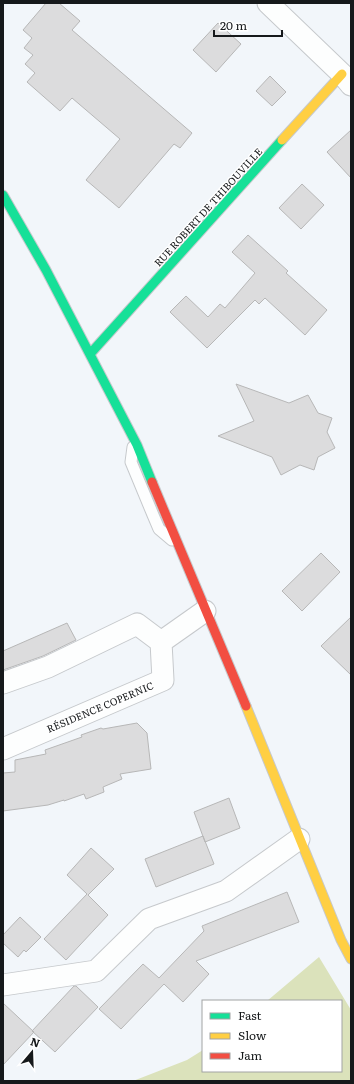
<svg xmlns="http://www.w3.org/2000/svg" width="354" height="1084" font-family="Literata,serif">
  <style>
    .green { fill: #dbe2bb }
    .building { fill: #dcdcdd; stroke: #b7b7b7 }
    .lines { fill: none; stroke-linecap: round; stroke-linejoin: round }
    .lane-casing { stroke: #c6c9cc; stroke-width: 13 }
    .street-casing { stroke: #c6c9cc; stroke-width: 23 }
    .fast-casing { stroke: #c6c9cc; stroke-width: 11 }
    .slow-casing { stroke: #c6c9cc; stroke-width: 11 }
    .jam-casing { stroke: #c6c9cc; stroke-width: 11 }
    .lane { stroke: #fdfefe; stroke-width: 11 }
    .street { stroke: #fdfefe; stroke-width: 21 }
    .fast { stroke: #16e098; stroke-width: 9 }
    .slow { stroke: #ffcf43; stroke-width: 9 }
    .jam { stroke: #f24e42; stroke-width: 9 }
    .labels { text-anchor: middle; stroke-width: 3; stroke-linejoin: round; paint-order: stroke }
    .street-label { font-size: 10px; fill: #16191b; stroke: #fff }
  </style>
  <rect width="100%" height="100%" fill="#f2f6fa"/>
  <path class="green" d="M319,957L351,1010V1081H133L187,1060L203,1050V1071H341V1001H267Z"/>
  <path class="building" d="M46,3H59L80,21L72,30L192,133L180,148L174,144L119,208L86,180L120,139L72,98L60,111L27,82L35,73L25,64L33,55L24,48L32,38L23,30Z
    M218,23L241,44L216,72L193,50Z
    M270,76L286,92L272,106L256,91Z
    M351,130V178L327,152Z
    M302,184L324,205L301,229L279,208Z
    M248,235L288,271L286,273L327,310L305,335L265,298L259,304L255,300L207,348L170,312L186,296L208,317L220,304L225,308L255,273L232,252Z
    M236,384L289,403L308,395L318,413L332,418L327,432L335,448L318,457L314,470L300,465L281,475L272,457L218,436L254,421Z
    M321,553L340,572L302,611L282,591Z
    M351,617V675L321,646Z
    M67,623L76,640L43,656L3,670V651Z
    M137,723L147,733L151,769L120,774L122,779L103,787L104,792L86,799L84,794L64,801V800L48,805L3,811V773L15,772V760L46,754L45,750L82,737L81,735L101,728L103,729Z
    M229,798L240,828L205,842L194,812Z
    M203,836L214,864L156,887L145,859Z
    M91,848L114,869L88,895L108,915L66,960L44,939L87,894L67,875Z
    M287,892L299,922L196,961L209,974L183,1002L164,984L121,1029L99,1009L143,964L159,978L204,931L202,926Z
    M20,917L41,937L26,952L24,950L18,957L3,943V935Z
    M74,986H76L98,1007L55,1052L32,1031Z
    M3,1003L34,1032L3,1065Z"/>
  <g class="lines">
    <g class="lane-casing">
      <path id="lane" d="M133,447L131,462L153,515L159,529L172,540"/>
    </g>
    <g class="street-casing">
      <path id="street" d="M268,3L342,74L351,85
        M161,642L205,611
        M3,683L48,667L137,624L161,642
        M3,749L163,680L161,642
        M3,985L96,971L149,919L226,891L299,839"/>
    </g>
    <g class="fast-casing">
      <path id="fast" d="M3,195L46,270L137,445L152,482
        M90,354L282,140"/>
    </g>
    <g class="slow-casing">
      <path id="slow" d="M282,140L342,74
        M246,706L341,940L351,959"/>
    </g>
    <g class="jam-casing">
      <path id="jam" d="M152,482L246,706"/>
    </g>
    <use href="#lane" class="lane"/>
    <use href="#street" class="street"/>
    <use href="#fast" class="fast"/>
    <use href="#slow" class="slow"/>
    <use href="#jam" class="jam"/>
  </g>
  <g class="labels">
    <g class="street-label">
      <text transform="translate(208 207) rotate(-48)" y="4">RUE ROBERT DE THIBOUVILLE</text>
      <text transform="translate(100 707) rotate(-23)" y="4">RÉSIDENCE COPERNIC</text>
    </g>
  </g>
  <rect width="354" height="1084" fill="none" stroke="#16191b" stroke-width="8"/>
  <rect x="202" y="1000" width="140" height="72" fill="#ffffff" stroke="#a2a3a4"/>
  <rect x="210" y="1013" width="20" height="6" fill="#16e098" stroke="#a2a3a4"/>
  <text x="238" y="1020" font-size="12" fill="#16191b">Fast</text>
  <rect x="210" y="1033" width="20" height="6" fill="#ffcf43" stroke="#a2a3a4"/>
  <text x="238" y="1040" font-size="12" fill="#16191b">Slow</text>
  <rect x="210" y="1053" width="20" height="6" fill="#f24e42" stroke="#a2a3a4"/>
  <text x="238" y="1060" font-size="12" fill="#16191b">Jam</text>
  <g transform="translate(32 1052) rotate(19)" stroke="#ffffff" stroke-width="3" paint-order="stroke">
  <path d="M0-3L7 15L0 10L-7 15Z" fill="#16191b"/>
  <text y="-6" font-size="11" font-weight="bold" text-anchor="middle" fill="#16191b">N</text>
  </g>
  <path d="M214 30v6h68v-6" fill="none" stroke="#16191b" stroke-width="2"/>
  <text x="220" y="30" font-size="12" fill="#16191b" stroke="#ffffff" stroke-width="3" paint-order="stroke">20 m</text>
</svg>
